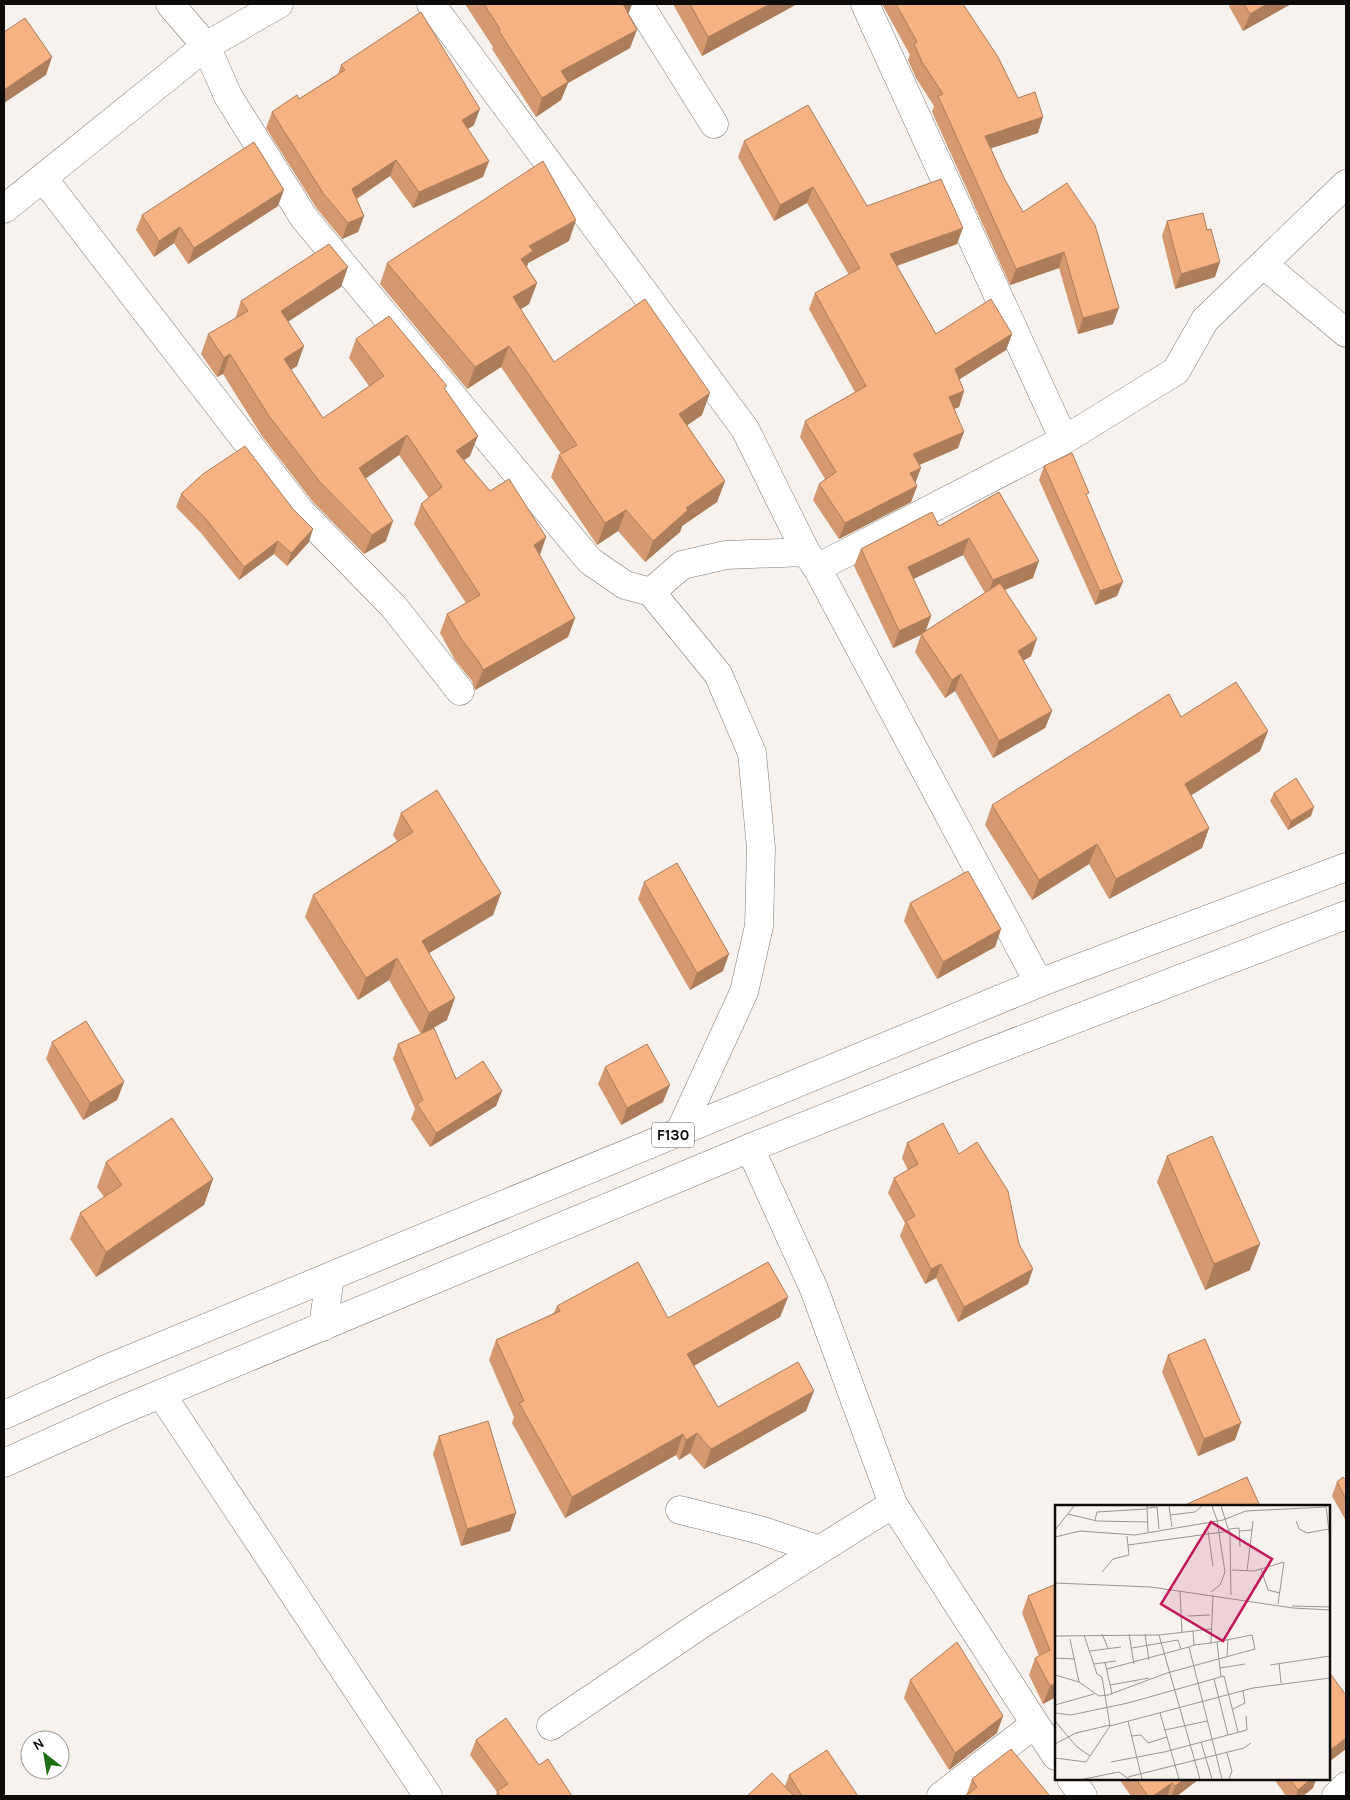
<svg xmlns="http://www.w3.org/2000/svg" width="1350" height="1800" font-family="Karla,sans-serif">
  <style>
    .lines { fill: none; stroke-linecap: round; stroke-linejoin: round }
    .street-casing { stroke: #7f7b77; stroke-width: 29 }
    .primary-casing { stroke: #7f7b77; stroke-width: 29 }
    .street { stroke: #fff; stroke-width: 28 }
    .primary { stroke: #fff; stroke-width: 28 }
    .wall { fill: #d49970; fill-rule: evenodd }
    .shaded-wall { fill: #ac7d5b }
    .building { fill: #f6b282; stroke: #ac7d5b }
    .labels { text-anchor: middle; stroke-width: 4; stroke-linejoin: round; paint-order: stroke }
    .shield { fill: #fff; stroke: #565554; stroke-width: 1 }
    .shield-label { font-size: 15px; font-weight: bold; fill: #0e0c0b }
    .inset-road { fill: none; stroke: #9a9693; stroke-width: 1 }
    .view { fill: #c2185b; fill-opacity: 0.15; stroke: #c2185b; stroke-width: 2.5 }
    .inset-edge { fill: none; stroke: #0e0c0b; stroke-width: 2.5 }
  </style>
  <rect width="100%" height="100%" fill="#f7f2ed"/>
  <g class="lines">
    <g class="street-casing">
      <path id="street" d="M170,4L206,46L228,96L304,218L590,561L625,585L651,592L718,674L752,753L761,848L759,926L744,992L679,1133
        M431,4L745,429L806,552L817,568L1039,983
        M639,4L714,124
        M865,4L1064,440
        M43,178L301,512L394,607L460,691
        M4,209L206,46L279,4
        M1263,264L1346,333
        M817,568L1064,440L1176,371L1205,320L1346,184
        M651,592L682,565L726,555L806,552
        M750,1148L814,1289L893,1504L1056,1756
        M161,1394L428,1796
        M680,1510L760,1530L820,1550
        M551,1726L706,1621L893,1504
        M1071,1779L1083,1796
        M941,1796L1035,1724
        M1336,1796L1346,1786"/>
    </g>
    <g class="primary-casing">
      <path id="primary" d="M323,1327L330,1277
        M4,1415L104,1370L1039,983L1346,867
        M4,1463L122,1410L750,1148L982,1055L1346,915"/>
    </g>
    <use href="#street" class="street"/>
    <use href="#primary" class="primary"/>
  </g>
  <path class="wall" d="M465,4H632L628,14L630,48L568,83L561,100L536,117L492,49L493,47Z
    M673,4H797L702,56Z
    M882,4H963L1038,133L991,148L1004,178L1023,212L1067,183L1113,324L1078,334L1059,268L1010,285L932,112L934,106L916,78L908,60L910,55Z
    M1230,4H1291L1243,31L1229,6Z
    M341,65L474,125L468,129L483,177L413,208L390,176L357,199L364,216L358,232L342,239L317,209L266,128L272,112L299,99L338,74Z
    M744,141L867,206L957,244L897,266L936,334H1012L1006,350L959,379L964,391L959,407L954,409L958,448L919,465L915,483L917,486L911,502L839,539L813,500L819,484L825,479L800,437L805,421L855,392L809,309L815,293L849,275L807,203L774,221L738,157Z
    M278,206L188,264L174,243L154,257L136,230L142,215Z
    M1167,221L1215,277L1175,289L1162,236Z
    M569,241L528,263L527,267L537,283L529,304L521,309L554,362L702,415L687,425L725,481L717,502L682,526L680,532L645,562L618,531L597,545L551,477L559,455L561,454L501,367L467,389L380,284L387,263Z
    M341,287L288,321L297,366L291,369L323,418L369,386L349,358L356,339L446,391L470,456L464,460L490,491L546,537L540,555L575,618L568,637L475,690L472,681L455,660L440,633L447,614L466,603L414,524L421,504L429,498L399,455L365,479L386,541L364,554L313,502L262,436L223,374L217,377L201,354L208,334L235,319L241,301Z
    M1044,466L1087,497L1117,596L1095,605L1039,480Z
    M999,492L1033,578L1005,590L1031,656L1023,661L1052,711L1045,728L993,758L955,691L945,698L915,652L921,635L893,648L854,566L861,549L939,526ZM963,555L985,593L925,631L931,616L913,579Z
    M181,494L309,542L287,566L274,554L239,580L201,533L176,507Z
    M1181,717L1268,731L1260,751L1191,795L1209,828L1202,848L1109,899L1089,864L1032,900L985,825L992,805Z
    M1274,793L1311,816L1288,830L1270,801Z
    M401,813L501,893L493,915L429,953L447,1020L431,1029L456,1079L502,1091L496,1106L430,1147L411,1119L415,1109L393,1059L398,1044L421,1034L389,980L358,1000L305,917L313,895L397,841L393,835Z
    M644,882L723,971L690,990L638,899Z
    M910,903L1001,929L995,947L937,979L904,921Z
    M52,1042L124,1082L117,1100L83,1120L46,1059Z
    M605,1067L663,1102L621,1125L598,1084Z
    M907,1143L1028,1284L958,1322L936,1278L925,1284L900,1236L905,1223L888,1193L894,1178L908,1170L902,1158Z
    M1167,1156L1250,1270L1205,1290L1157,1182Z
    M106,1162L213,1179L204,1205L96,1277L70,1239L80,1213L104,1197L97,1187Z
    M788,1297L780,1317L694,1366L718,1407L806,1411L704,1469L690,1453L679,1460L676,1455L565,1518L512,1423L514,1417L489,1360L496,1340L554,1313L557,1306L668,1318Z
    M1168,1355L1235,1440L1198,1456L1162,1372Z
    M439,1436L516,1513L510,1531L461,1546L433,1454Z
    M1346,1480V1521L1332,1496L1337,1482Z
    M1056,1584V1697L1043,1704L1029,1675L1035,1658L1039,1656L1022,1613L1028,1596Z
    M910,1680L997,1733L949,1770L904,1698Z
    M476,1740L539,1765L572,1796H495L497,1792L470,1755Z
    M789,1775L858,1796H747L785,1786Z
    M972,1779L1050,1796H966Z
    M1119,1779H1199L1177,1796H1131Z
    M1274,1779H1316L1313,1788L1303,1796H1286Z"/>
  <path class="shaded-wall" d="M623,4H632L628,15Z
    M770,4H797L702,56L708,37Z
    M1267,4H1291L1243,31L1250,14Z
    M637,30L630,48L568,83L561,100L536,117L542,98L561,71Z
    M52,57L46,75L4,103V90Z
    M480,109L474,125L456,136L462,120Z
    M1043,117L1038,133L980,152L985,136Z
    M396,160L390,176L346,205L352,189Z
    M489,161L483,177L413,208L419,192Z
    M813,187L807,203L774,221L780,205Z
    M284,190L278,206L188,264L194,248Z
    M364,216L358,232L342,239L348,223Z
    M576,220L569,241L528,263L525,273L521,259L529,246Z
    M180,227L174,243L154,257L159,241Z
    M963,228L957,244L884,270L890,254Z
    M1064,252L1059,268L1010,285L1016,269Z
    M1220,262L1215,277L1175,289L1181,274Z
    M348,267L341,287L274,331L281,311Z
    M537,283L529,304L505,319L513,297Z
    M1119,308L1113,324L1078,334L1083,318Z
    M1012,334L1006,350L949,386L955,369Z
    M304,346L297,366L277,379L284,359Z
    M509,346L501,367L467,389L475,367Z
    M230,354L223,374L217,377L224,358Z
    M964,391L959,407L943,413L949,397Z
    M710,393L702,415L672,436L679,414Z
    M964,432L958,448L908,470L913,454Z
    M407,435L399,455L352,488L359,468Z
    M478,436L470,456L449,470L456,451Z
    M921,468L915,484L910,473Z
    M725,481L717,502L682,526L680,532L645,562L653,541L686,508Z
    M917,486L911,502L839,539L845,523Z
    M626,510L618,531L597,545L605,523Z
    M393,521L386,541L364,554L372,535Z
    M313,529L309,542L287,566L291,553Z
    M546,537L539,557L534,545Z
    M969,538L963,555L901,585L908,567Z
    M278,541L274,554L239,580L244,567Z
    M1039,561L1033,578L987,597L993,580Z
    M1123,582L1117,596L1095,605L1100,591Z
    M931,616L925,633L893,648L899,631Z
    M575,618L568,637L475,690L483,670Z
    M1037,639L1031,656L1011,668L1018,651Z
    M961,674L955,691L945,698L952,680Z
    M1052,711L1045,728L993,758L999,741Z
    M1268,731L1260,751L1178,804L1185,784Z
    M1314,807L1311,816L1288,830L1291,821Z
    M1209,828L1202,848L1109,899L1116,879Z
    M1097,844L1089,864L1032,900L1039,880Z
    M501,893L493,915L414,962L422,941Z
    M1001,929L995,947L937,979L943,962Z
    M729,954L723,971L690,990L697,973Z
    M397,958L389,980L358,1000L366,978Z
    M455,998L447,1020L421,1035L429,1013Z
    M124,1082L117,1100L83,1120L90,1103Z
    M670,1085L663,1102L621,1125L627,1108Z
    M502,1091L496,1106L430,1147L436,1133Z
    M213,1179L204,1205L96,1277L106,1252Z
    M1260,1244L1250,1270L1205,1290L1214,1264Z
    M941,1264L936,1278L925,1284L931,1269Z
    M1033,1269L1028,1284L958,1322L964,1307Z
    M788,1297L780,1317L679,1374L687,1354Z
    M814,1391L806,1411L704,1469L711,1449Z
    M1241,1423L1235,1440L1198,1456L1204,1439Z
    M697,1433L690,1453L679,1460L686,1440Z
    M683,1434L676,1455L565,1518L572,1497Z
    M516,1513L510,1531L461,1546L467,1529Z
    M1056,1683V1697L1043,1704L1050,1686Z
    M1003,1716L997,1733L949,1770L955,1753Z
    M1346,1738V1749L1329,1762V1751Z
    M1185,1779H1199L1177,1796H1172L1175,1786Z
    M1311,1779H1316L1313,1788L1303,1796H1296L1298,1790Z
    M1172,1783L1167,1796H1153Z"/>
  <path class="building" d="M484,4H623L637,30L561,71L568,82L542,98L499,31L500,29Z
    M690,4H770L708,37Z
    M896,4H963L998,57L1018,98L1035,92L1043,117L985,136L1004,178L1023,212L1067,183L1095,225L1119,308L1083,318L1064,252L1016,269L938,96L943,94L922,62L914,44L917,42Z
    M1244,4H1267L1250,14Z
    M421,12L480,109L462,120L489,161L419,192L396,160L352,189L364,216L348,223L323,193L272,112L297,95L299,99L345,70L341,65Z
    M25,18L52,57L4,90V32Z
    M808,105L867,206L941,179L963,228L890,254L936,334L991,299L1012,334L955,369L964,391L949,397L964,432L913,454L921,468L910,473L917,486L845,523L819,484L836,472L805,421L866,386L815,293L860,268L813,187L780,205L744,141Z
    M254,142L284,190L194,248L180,227L159,241L142,215Z
    M543,161L576,220L529,246L533,251L521,259L537,283L513,297L554,362L645,299L710,393L679,414L725,481L686,508L688,510L653,541L626,510L605,523L559,455L577,445L509,346L475,367L387,263Z
    M1203,213L1207,230L1211,229L1220,262L1181,274L1167,221Z
    M329,244L348,267L281,311L304,346L284,359L323,418L384,376L356,339L389,316L447,386L444,388L478,436L456,451L490,491L509,479L546,537L534,545L575,618L483,670L479,662L462,640L447,614L480,595L421,504L442,487L407,435L359,468L393,521L372,535L320,482L269,416L230,354L224,358L208,334L248,311L241,301Z
    M245,446L293,509L313,529L291,553L278,541L244,567L206,519L181,494L203,474Z
    M1072,453L1089,493L1086,494L1123,582L1100,591L1044,466Z
    M999,492L1039,561L993,580L969,538L908,567L931,616L899,631L861,549L932,512L939,526Z
    M1000,583L1037,639L1018,651L1052,711L999,741L961,674L952,680L921,634Z
    M1236,682L1268,731L1185,784L1209,828L1116,879L1097,844L1039,880L992,805L1169,694L1181,717Z
    M1296,778L1314,807L1291,821L1274,793Z
    M437,790L501,893L422,941L455,998L429,1013L397,958L366,978L313,895L413,832L401,813Z
    M677,863L729,954L697,973L644,882Z
    M968,871L1001,929L943,962L910,903Z
    M86,1021L124,1082L90,1103L52,1042Z
    M434,1028L456,1079L483,1061L502,1091L436,1133L417,1104L423,1100L398,1044Z
    M647,1044L670,1085L627,1108L605,1067Z
    M172,1118L213,1179L106,1252L80,1213L122,1185L106,1162Z
    M943,1123L959,1154L977,1142L1008,1191L1019,1244L1033,1269L964,1307L941,1264L931,1269L906,1221L915,1216L894,1178L918,1164L907,1143Z
    M1212,1136L1260,1244L1214,1264L1167,1156Z
    M638,1262L668,1318L768,1262L788,1297L687,1354L718,1407L798,1362L814,1391L711,1449L697,1433L686,1440L683,1434L572,1497L519,1403L524,1401L496,1340L560,1311L557,1306Z
    M1205,1339L1241,1423L1204,1439L1168,1355Z
    M488,1421L516,1513L467,1529L439,1436Z
    M1247,1477L1260,1506H1183Z
    M1343,1477L1346,1480V1499L1337,1482Z
    M1056,1584V1683L1050,1686L1035,1658L1050,1650L1028,1596Z
    M957,1642L1003,1716L955,1753L910,1680Z
    M1329,1672L1346,1695V1738L1329,1751Z
    M506,1718L539,1765L548,1759L572,1796H500L497,1791L508,1784L476,1740Z
    M1011,1749L1050,1796H969L967,1795L977,1787L972,1779Z
    M827,1750L858,1796H802L789,1775Z
    M772,1773L794,1796H747Z
    M1136,1779H1185L1175,1786L1172,1783L1153,1796H1148Z
    M1290,1779H1311L1298,1790Z"/>
  <g class="labels">
    <rect class="shield" x="652" y="1122.5" width="42" height="25" rx="4"/>
    <g class="shield-label">
      <text x="673" y="1140">F130</text>
    </g>
  </g>
  <g transform="translate(1055 1505)">
    <rect width="275" height="275" fill="#f7f2ed"/>
    <path class="inset-road" d="M92,1L93,27M114,1L117,22M166,1L175,30L176,90M271,1L275,34M92,3L102,2L104,24M13,9L42,16L92,17M115,10L140,7L147,1M40,15L42,7L91,4M241,16L244,24L252,28L274,24M174,24L184,23L185,42M0,25L19,1M153,26L158,61M184,26L197,25L198,16M0,32L25,26L80,30L168,15L191,6L271,2M73,40L175,26M206,64L213,85L225,88M177,65L199,66L229,57L223,99M192,66L197,25M47,67L58,54L74,50L72,31M0,78L96,82L238,103L275,105M125,87L127,127M156,87L165,80L170,67L162,15L157,1M237,101L275,102M133,111L155,110M138,126L139,140L134,142L167,274M47,129L53,143M74,129L79,159M90,129L94,155M104,130L145,274M0,131L104,130L156,124M15,134L24,177M162,137L166,172M139,140L156,138M77,143L123,135L126,144M35,146L66,142M172,152L173,134M0,153L20,154M50,157L57,189M224,158L226,178M39,159L61,156M215,160L275,151M165,163L190,159M52,164L134,142M0,170L24,177L44,191L53,190L112,168L200,144L197,130L156,138L158,90M159,174L173,230M55,180L94,173M0,200L39,189M178,204L190,198L188,186M0,208L16,210L73,198L169,171L183,227M105,208L124,274M0,216L21,241L35,251M73,216L87,274M55,221L198,183L275,173M110,225L152,216M77,231L86,230L93,238L112,232M146,237L157,274M0,239L21,228L55,220M172,248L177,266L174,274M0,253L31,257L55,221L47,172L42,169L29,130M56,257L109,247L192,225L191,211M73,272L189,243L196,238M29,274L64,267L74,274"/>
    <path class="view" d="M156,17L217,54L168,136L106,99Z"/>
    <rect width="275" height="275" class="inset-edge"/>
  </g>
  <rect width="1350" height="1800" fill="none" stroke="#0e0c0b" stroke-width="10"/>
  <g transform="translate(45 1755) rotate(329)"><circle r="24" fill="#ffffff" stroke="#9f9e9d"/>
  <path d="M0-4L9 19L0 12L-9 19Z" fill="#1e6e13"/>
  <text y="-8" font-size="14" font-weight="bold" text-anchor="middle" fill="#0e0c0b">N</text>
  </g>
</svg>
